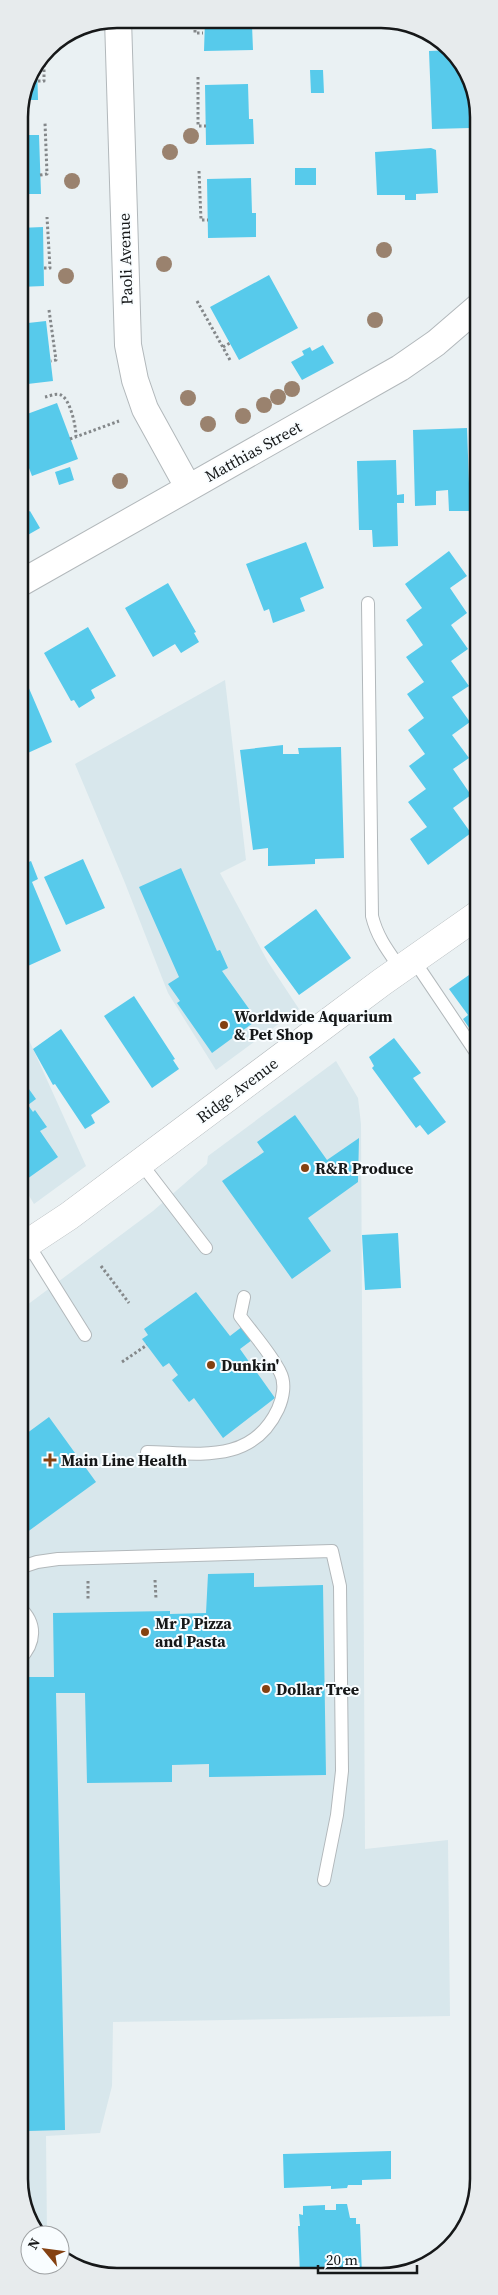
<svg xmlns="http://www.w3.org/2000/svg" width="498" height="2295" font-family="'Source Serif 4',serif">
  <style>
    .built { fill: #d8e7ec }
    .water { fill: #39b1d1 }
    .building { fill: #57caeb }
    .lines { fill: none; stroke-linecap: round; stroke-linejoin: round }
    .service-casing { stroke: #b2b8bb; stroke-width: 14 }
    .minor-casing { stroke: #b2b8bb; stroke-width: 28 }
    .secondary-casing { stroke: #b2b8bb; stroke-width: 29 }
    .path { stroke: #84888a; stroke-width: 3; stroke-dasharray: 2.5 2.5; stroke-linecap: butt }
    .service { stroke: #fff; stroke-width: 12 }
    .minor { stroke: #fff; stroke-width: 26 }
    .secondary { stroke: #fff; stroke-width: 28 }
    .tree { fill: #9a826e }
    .poi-dot { fill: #844112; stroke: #f9fdff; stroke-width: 2 }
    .labels { text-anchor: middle; stroke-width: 4; stroke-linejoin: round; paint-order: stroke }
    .street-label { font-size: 16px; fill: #161819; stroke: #f9fdff }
    .poi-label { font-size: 16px; font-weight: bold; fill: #161819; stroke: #f9fdff; text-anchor: start }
    .rim { fill: none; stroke: #161819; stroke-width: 2.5 }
  </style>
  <rect width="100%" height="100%" fill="#eaf1f3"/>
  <path class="built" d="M225,680L246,860L220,873L268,962L299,1009L216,1070L168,993L125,883L75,764Z
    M19,1018L86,1166L34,1204L19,1179Z
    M336,1061L358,1098L361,1124L365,1849L448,1840L450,2016L113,2022L112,2086L100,2133L46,2136L47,2235H39L20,2191L19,1311L153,1211L207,1164L208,1156Z"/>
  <path class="water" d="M403,22H407L423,32C413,38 404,33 403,22Z"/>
  <path class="building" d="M205,20H250V25H252L253,50L204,51Z
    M452,50L455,52L469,83L470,128L432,129L429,51Z
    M37,62L38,100H21L26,79Z
    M310,70H323L324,93H311Z
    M248,84L249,119H253L254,144L206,145L205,85Z
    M19,135H39L41,194H19Z
    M431,148L436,150L438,193L416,194V200H405V195H377L375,152Z
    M295,168H316V185H295Z
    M251,178L252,213H256V237L208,238L207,179Z
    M43,227L44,286L19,287V228Z
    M269,275L298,328L239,360L210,307Z
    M46,321L53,381L19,385V324Z
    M323,345L334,363L302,380L291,362L304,355L302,351L310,347L312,351Z
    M57,403L78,459L32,476L23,452L19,453V417Z
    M467,428L470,511H449L448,490L436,491V505L415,506L413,430Z
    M396,460L397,495L404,494V503H397L398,546L373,547L372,530H359L357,461Z
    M70,467L74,480L59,485L55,472Z
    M30,511L40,528L19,540V517Z
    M306,542L324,588L300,598L305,611L273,623L269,609L264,611L246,564Z
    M449,551L467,576L450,588L467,613L451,625L468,649L451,661L469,686L452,697L470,722L452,735L469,758L453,769L471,795L453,808L471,833L428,865L410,839L427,827L408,802L426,789L409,766L425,754L408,730L424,718L407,694L424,682L406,657L423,645L406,620L422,608L405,584Z
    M168,583L196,632L194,633L199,642L181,653L175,644L153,657L125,608Z
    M88,627L116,676L91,690L95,698L79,708L74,700L71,701L44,653Z
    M22,672L52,742L19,757V673Z
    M283,745V754H299L298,748L341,747L344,858L315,859V864L268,866V848L253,850L240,750Z
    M19,853L24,864L31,861L38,879L32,882L61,951L19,970Z
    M83,859L105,908L66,925L44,877Z
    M181,868L217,951L220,950L228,968L222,971L257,1020L212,1053L177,1003L180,1001L168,984L179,977L139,887Z
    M316,909L351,958L299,995L264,947Z
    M479,968V1042L463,1019L468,1015L449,989Z
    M134,996L175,1059L173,1060L179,1069L152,1088L104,1016Z
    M61,1029L110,1102L91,1115L95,1123L85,1129L55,1084L53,1085L33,1049Z
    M394,1038L421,1073L413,1078L446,1122L428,1135L420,1125L416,1128L372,1068L374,1066L369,1057Z
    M19,1075L36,1099L28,1105L33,1112L35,1110L47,1127L40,1131L58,1157L27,1179L19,1168Z
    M295,1115L327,1160L359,1138L358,1182L308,1218L331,1251L292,1279L222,1181L264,1152L257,1142Z
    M398,1233L401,1288L365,1290L362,1235Z
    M196,1292L230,1336L243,1326L252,1340L240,1349L275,1398L223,1438L194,1398L189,1402L172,1380L178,1375L169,1363L163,1367L142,1339L148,1335L144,1329Z
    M49,1417L96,1482L19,1538V1439Z
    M254,1573V1587L323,1585L326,1775L209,1777V1764L172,1765V1782L87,1783L85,1693H56L65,2130L28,2131L29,2213L20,2191L19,1677H54L53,1613L170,1611V1614L206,1613L208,1574Z
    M391,2151V2179L362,2180V2185H348L347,2188L331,2189V2186L284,2188L283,2154Z
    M336,2204H347L350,2218H356V2224H360L362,2275H300L298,2226H300L299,2214L303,2215V2206L325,2205V2210H336Z"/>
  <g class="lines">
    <g class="service-casing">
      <path id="service" d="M368,603L372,916C377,937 388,951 400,968
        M413,959L479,1057
        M140,1162L206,1248
        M28,1244L85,1335
        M147,1452C197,1453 252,1465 278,1409C283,1398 286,1383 280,1372C270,1352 253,1334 240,1316L244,1297
        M19,1568L37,1562L58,1559L332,1551L340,1586L342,1771L337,1815L324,1880
        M19,1607C37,1623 36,1643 19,1660"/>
    </g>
    <g class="minor-casing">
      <path id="minor" d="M118,19L128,345L135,380L145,409L188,487
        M19,584L400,368L436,343L479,306"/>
    </g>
    <g class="secondary-casing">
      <path id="secondary" d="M19,1249L69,1216L382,982L479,914"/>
    </g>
    <path class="path" d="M195,20V33H203
      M198,77V126H206
      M38,81H44V53
      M199,171L201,220H208
      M40,175L47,174L45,123
      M44,268H50L47,217
      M197,301L230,360
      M49,310L56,360L51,361
      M223,347L230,343
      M45,397C50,396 56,393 61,395C70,399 76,426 76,436
      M70,439L119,421
      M101,1266L129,1303
      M122,1362L147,1345
      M155,1580L156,1599
      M88,1581V1600"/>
    <use href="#service" class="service"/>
    <use href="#minor" class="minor"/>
    <use href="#secondary" class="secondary"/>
  </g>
  <g class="tree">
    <circle cx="191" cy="136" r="8"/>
    <circle cx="170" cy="152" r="8"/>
    <circle cx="72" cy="181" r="8"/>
    <circle cx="384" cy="250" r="8"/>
    <circle cx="164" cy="264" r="8"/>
    <circle cx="66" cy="276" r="8"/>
    <circle cx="375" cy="320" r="8"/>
    <circle cx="292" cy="389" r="8"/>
    <circle cx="278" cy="397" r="8"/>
    <circle cx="188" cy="398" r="8"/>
    <circle cx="264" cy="405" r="8"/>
    <circle cx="243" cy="416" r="8"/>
    <circle cx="208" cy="424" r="8"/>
    <circle cx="120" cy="481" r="8"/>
  </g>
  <g class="poi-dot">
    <circle cx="224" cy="1025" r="5"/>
    <circle cx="305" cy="1168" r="5"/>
    <circle cx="211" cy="1365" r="5"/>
    <path d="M47.5 1452.5h5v5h5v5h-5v5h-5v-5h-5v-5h5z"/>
    <circle cx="145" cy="1632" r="5"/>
    <circle cx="266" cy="1689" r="5"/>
  </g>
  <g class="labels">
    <g class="street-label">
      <text transform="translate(125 259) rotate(-92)" y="6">Paoli Avenue</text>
      <text transform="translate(253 451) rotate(-29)" y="6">Matthias Street</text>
      <text transform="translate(237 1090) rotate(-37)" y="6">Ridge Avenue</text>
    </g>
    <g class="poi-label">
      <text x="234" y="1022">Worldwide Aquarium<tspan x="234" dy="18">&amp; Pet Shop</tspan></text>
      <text x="315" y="1174">R&amp;R Produce</text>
      <text x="221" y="1371">Dunkin'</text>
      <text x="61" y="1466">Main Line Health</text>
      <text x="155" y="1629">Mr P Pizza<tspan x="155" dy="18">and Pasta</tspan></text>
      <text x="276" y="1695">Dollar Tree</text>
    </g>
  </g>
  <path d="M0 0H498V2295H0ZM117 28H381A89 89 0 0 1 470 117V2179A89 89 0 0 1 381 2268H117A89 89 0 0 1 28 2179V117A89 89 0 0 1 117 28Z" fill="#e7ebed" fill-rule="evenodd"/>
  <path class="rim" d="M117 28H381A89 89 0 0 1 470 117V2179A89 89 0 0 1 381 2268H117A89 89 0 0 1 28 2179V117A89 89 0 0 1 117 28Z"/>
  <g transform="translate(45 2250) rotate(299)"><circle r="24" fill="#f9fdff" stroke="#9ea1a3"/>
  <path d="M0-4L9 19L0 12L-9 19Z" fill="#844112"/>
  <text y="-8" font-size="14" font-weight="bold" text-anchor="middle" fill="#161819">N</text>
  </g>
  <path d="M318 2265v8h99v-8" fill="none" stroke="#161819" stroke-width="2.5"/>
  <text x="326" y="2265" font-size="15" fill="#161819" stroke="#f9fdff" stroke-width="4" paint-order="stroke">20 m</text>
</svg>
